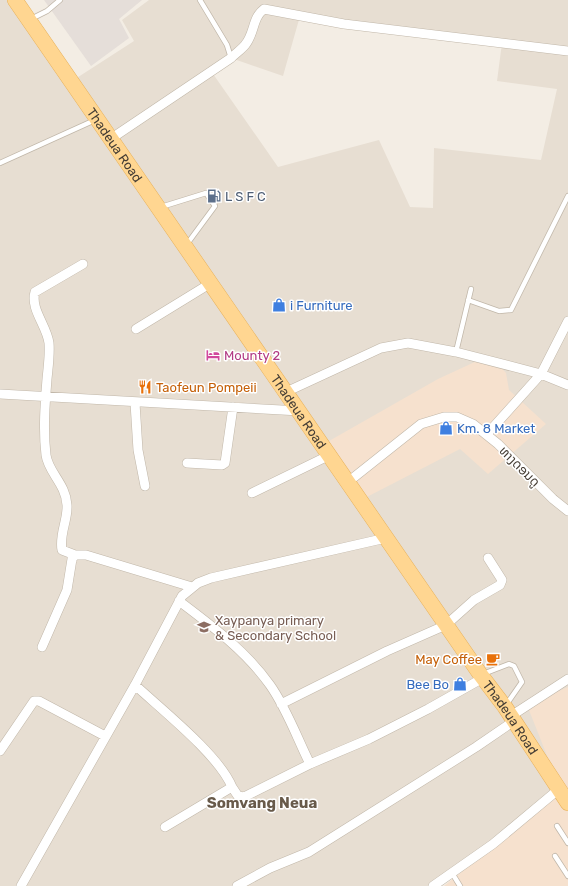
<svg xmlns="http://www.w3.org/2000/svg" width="568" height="886" font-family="Rubik,'Noto Sans Lao',sans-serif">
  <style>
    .residential { fill: #e7ded2; fill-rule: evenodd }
    .commercial { fill: #f6e1ce }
    .industrial { fill: #e5ded9 }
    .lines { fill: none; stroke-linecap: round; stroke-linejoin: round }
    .lane-casing { stroke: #c1b7a9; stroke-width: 6 }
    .street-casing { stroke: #c1b7a9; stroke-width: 10 }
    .primary-casing { stroke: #e8b25d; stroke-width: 16 }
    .lane { stroke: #fff; stroke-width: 4.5 }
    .street { stroke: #fff; stroke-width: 9 }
    .primary { stroke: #ffd691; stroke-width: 15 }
    .labels { text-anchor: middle; stroke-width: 3; stroke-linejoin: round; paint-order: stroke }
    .street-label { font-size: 13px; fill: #453d34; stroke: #fff }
    .service-label { font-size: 13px; fill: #4e5e75; stroke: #fff; text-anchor: start }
    .shop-label { font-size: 13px; fill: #366cbe; stroke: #fff; text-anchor: start }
    .hotel-label { font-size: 13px; fill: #b23c85; stroke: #fff; text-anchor: start }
    .food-label { font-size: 13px; fill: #c56008; stroke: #fff; text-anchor: start }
    .education-label { font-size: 13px; fill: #785e54; stroke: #fff; text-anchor: start }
    .quarter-label { font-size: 15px; font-weight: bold; fill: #685a4a; stroke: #fff }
  </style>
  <rect width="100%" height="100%" fill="#f3ede4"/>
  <path class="residential" d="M0,0H15L72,81L134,41L122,20L149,0H568V804L433,886H0ZM300,16L502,43L497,81L557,89L541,160L434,148L433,208L410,207L379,140L278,167L211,71L231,58L283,76Z"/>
  <path class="commercial" d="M490,355L506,373L509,390L546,424L488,474L460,449L361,500L322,445L438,379Z
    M568,687V886H444L561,791L527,705Z"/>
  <path class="industrial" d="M44,0H142L119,19L129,38L91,66Z"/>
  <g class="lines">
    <g class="lane-casing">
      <path id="lane" d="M200,0L227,45L231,58
        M31,19L47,11L60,0
        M0,163L95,120
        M161,207L206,193L215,206L187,244
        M468,300L499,311L511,310L568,196
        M456,352L471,289
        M483,674L509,664L514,666L522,682L506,705
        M557,826L568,843
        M555,856L568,876
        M452,873L460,886"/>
    </g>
    <g class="street-casing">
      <path id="street" d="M112,138L231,58C236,53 242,49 245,45C255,33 252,18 264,9L344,24L568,51
        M83,264L35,292C30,309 47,326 49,343C50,355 48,368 47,379C45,404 43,430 46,455C48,472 66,484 67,505C68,520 59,534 62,550L75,555H86L192,587
        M136,329L211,283
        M286,392L381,348L408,343L456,352L541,374L568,385
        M0,394L300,411
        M135,403L138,450L145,486
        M487,434L541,374L568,321
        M187,463L222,465L225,463L233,407
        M348,482L421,424L444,417H457L473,424L498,444L553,499L568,511
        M252,493L330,455
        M179,601C212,626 246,651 270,685C287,709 297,738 310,764
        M42,647L67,590L72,559L75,555
        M135,685C162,710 219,755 232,787
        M281,704L387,651L446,625L474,600L500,585L502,580L488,558
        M511,716L568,679
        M0,751L34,701H39L105,736
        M165,827L232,787L238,796L244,797L310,764L369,739L428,709L483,678
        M21,886L135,685L182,596L198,583L211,578L386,538
        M237,886L270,868L309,852L476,747L514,721
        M433,886L493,844L559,789"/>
    </g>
    <g class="primary-casing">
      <g id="primary">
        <path id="s1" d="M15,0L480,674L505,707L568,803"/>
      </g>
    </g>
    <use href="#lane" class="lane"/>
    <use href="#street" class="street"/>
    <use href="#primary" class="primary"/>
  </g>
  <defs>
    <g id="fuel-bare" transform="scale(1.08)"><path d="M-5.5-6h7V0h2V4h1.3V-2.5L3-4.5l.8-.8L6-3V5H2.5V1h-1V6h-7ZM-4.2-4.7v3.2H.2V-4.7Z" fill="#5c6f8a" stroke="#fff" stroke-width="2.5" paint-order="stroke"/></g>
    <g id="shop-bare" transform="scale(1.08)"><path d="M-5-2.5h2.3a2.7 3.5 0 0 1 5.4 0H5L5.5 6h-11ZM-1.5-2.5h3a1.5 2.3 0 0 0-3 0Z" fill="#3f7fe0" stroke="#fff" stroke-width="2.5" paint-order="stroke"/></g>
    <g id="hotel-bare" transform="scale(1.08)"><path d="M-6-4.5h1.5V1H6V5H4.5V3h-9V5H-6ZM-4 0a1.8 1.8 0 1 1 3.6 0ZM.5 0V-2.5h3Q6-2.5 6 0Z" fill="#d1479c" stroke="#fff" stroke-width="2.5" paint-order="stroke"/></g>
    <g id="restaurant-bare" transform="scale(1.08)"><path d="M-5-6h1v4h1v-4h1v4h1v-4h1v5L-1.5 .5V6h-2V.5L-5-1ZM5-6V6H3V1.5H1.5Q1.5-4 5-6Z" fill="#e8710a" stroke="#fff" stroke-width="2.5" paint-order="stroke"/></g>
    <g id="school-bare" transform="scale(1.08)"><path d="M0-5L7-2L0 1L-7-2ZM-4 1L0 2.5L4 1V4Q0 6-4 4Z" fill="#8d6e63" stroke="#fff" stroke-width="2.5" paint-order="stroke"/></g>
    <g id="cafe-bare" transform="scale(1.08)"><path d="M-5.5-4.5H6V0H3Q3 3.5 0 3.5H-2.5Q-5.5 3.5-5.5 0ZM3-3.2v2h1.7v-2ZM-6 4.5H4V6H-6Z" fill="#e8710a" stroke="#fff" stroke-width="2.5" paint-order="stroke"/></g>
  </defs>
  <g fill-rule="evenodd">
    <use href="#fuel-bare" x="214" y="196"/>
    <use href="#shop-bare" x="279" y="305"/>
    <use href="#hotel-bare" x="213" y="355"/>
    <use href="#restaurant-bare" x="145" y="387"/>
    <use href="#shop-bare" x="446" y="428"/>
    <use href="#school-bare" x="204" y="627"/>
    <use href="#cafe-bare" x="493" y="659"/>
    <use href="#shop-bare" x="460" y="684"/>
  </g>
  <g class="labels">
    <g class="street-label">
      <text dy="5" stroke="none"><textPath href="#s1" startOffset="176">Thadeua Road</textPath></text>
      <text dy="5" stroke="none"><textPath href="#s1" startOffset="500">Thadeua Road</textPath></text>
      <text transform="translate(520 466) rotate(45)" y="5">ທາງດອນດູ</text>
      <text dy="5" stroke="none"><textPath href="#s1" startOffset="872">Thadeua Road</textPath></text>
    </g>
    <g class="service-label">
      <text x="225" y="201">L S F C</text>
    </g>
    <g class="shop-label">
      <text x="290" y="310">i Furniture</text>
      <text x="457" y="433">Km. 8 Market</text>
      <text x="449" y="689" text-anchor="end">Bee Bo</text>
    </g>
    <g class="hotel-label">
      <text x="224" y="360">Mounty 2</text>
    </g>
    <g class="food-label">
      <text x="156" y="392">Taofeun Pompeii</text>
      <text x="482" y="664" text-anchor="end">May Coffee</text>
    </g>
    <g class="education-label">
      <text x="215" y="625">Xaypanya primary<tspan x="215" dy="15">&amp; Secondary School</tspan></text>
    </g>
    <g class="quarter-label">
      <text x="262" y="808">Somvang Neua</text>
    </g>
  </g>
</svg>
